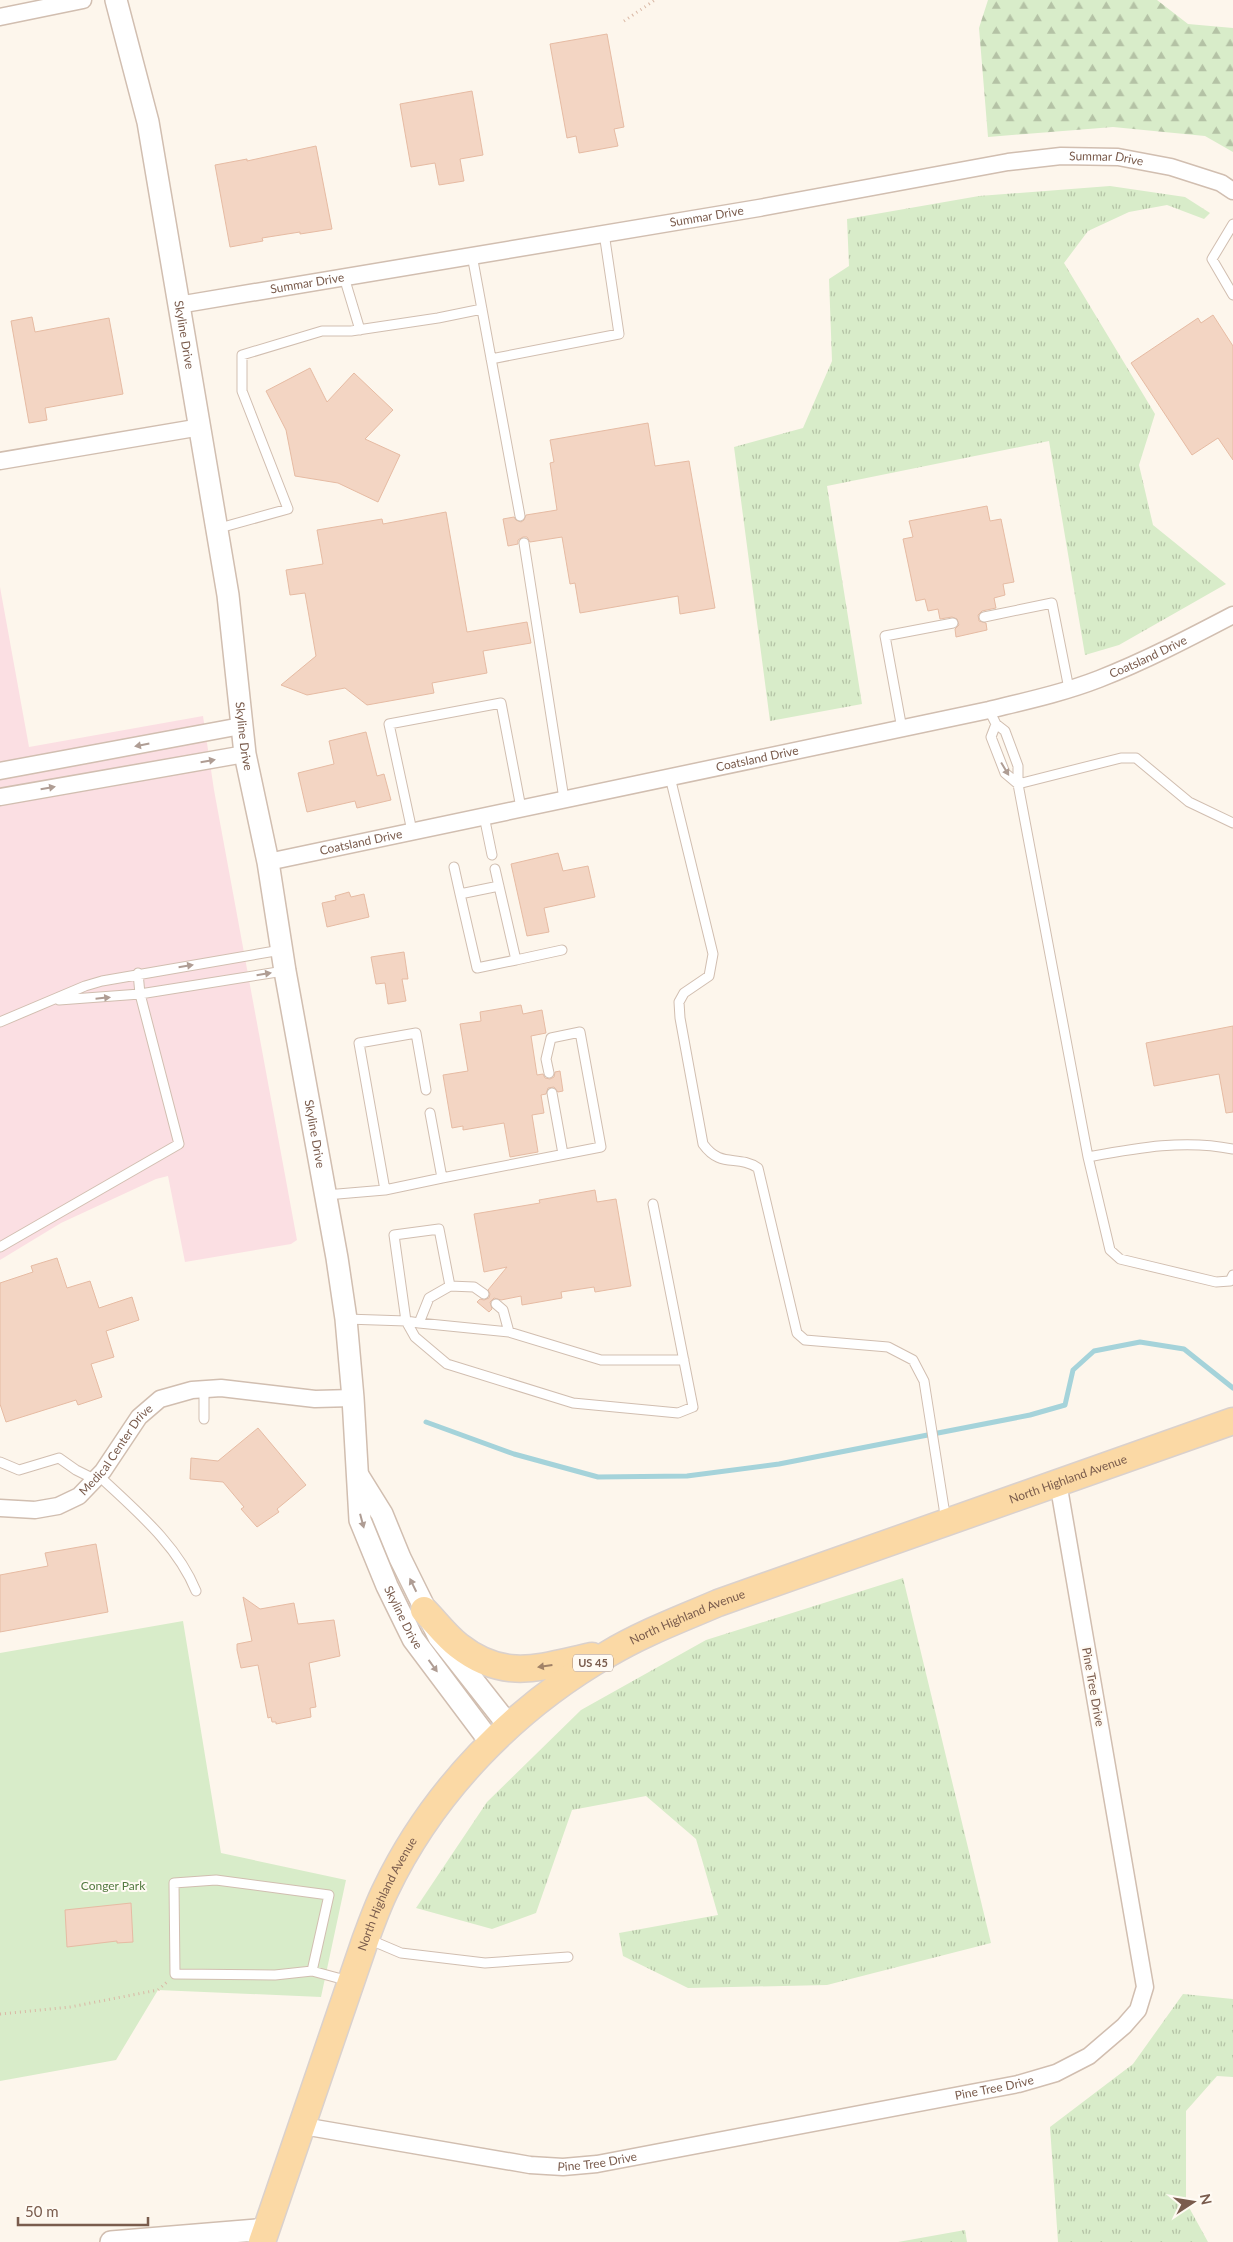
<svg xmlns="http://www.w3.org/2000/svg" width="1233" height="2242" font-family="Lato,sans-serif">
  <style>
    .medical { fill: #fbdfe3 }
    .grass { fill: url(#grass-tufts) }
    .forest { fill: url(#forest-firs) }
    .park { fill: #d8ecc9 }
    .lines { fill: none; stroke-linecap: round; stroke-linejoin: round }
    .stream { stroke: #a5d3da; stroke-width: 5 }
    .building { fill: #f3d5c3; stroke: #e6bba3 }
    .service-casing { stroke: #d1beb0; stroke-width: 11 }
    .minor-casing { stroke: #d1beb0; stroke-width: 19 }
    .tertiary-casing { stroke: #d1beb0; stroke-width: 24 }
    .primary-casing { stroke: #dad1cd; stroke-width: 29 }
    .path { stroke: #d9b8a5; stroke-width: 3; stroke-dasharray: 1 4; stroke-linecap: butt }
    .service { stroke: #fff; stroke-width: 9 }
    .minor { stroke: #fff; stroke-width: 16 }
    .tertiary { stroke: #fff; stroke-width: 21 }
    .primary { stroke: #fbd9a5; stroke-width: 26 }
    .oneway { fill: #af9d94 }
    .oneway2 { fill: #a18267 }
    .labels { text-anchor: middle; stroke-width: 4; stroke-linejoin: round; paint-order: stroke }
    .shield { fill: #fffaf3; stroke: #a28b7f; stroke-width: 1 }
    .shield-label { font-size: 11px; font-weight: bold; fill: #7a5c4d }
    .street-label { font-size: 12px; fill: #7a5c4d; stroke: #fffaf3 }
    .park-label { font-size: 12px; fill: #537a41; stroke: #fffaf3 }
  </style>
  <defs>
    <pattern id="grass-tufts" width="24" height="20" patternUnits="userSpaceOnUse" patternTransform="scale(1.25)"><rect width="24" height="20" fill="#d8ecc9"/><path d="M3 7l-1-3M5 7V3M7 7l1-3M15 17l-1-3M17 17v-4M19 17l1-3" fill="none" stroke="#b4c2a5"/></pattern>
    <pattern id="forest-firs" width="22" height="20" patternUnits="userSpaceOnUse" patternTransform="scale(1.25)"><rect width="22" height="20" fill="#d8ecc9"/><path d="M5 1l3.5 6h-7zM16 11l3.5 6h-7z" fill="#b4c2a5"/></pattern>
  </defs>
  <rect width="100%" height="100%" fill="#fdf6ec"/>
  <path class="medical" d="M0,587L29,747L203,716L214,790L297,1240L291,1244L185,1262L168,1176L156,1179L61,1223L0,1260Z"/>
  <path class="grass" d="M1110,186L1185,197L1210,213L1204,219L1167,205L1129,212L1088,231L1064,263L1155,414L1139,465L1153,525L1226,584L1119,645L1085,655L1049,441L827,486L862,704L770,721L734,447L803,428L832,361L829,279L849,266L847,219L979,196Z
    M903,1578L991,1943L827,1985L688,1988L623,1956L619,1933L718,1915L696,1839L646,1796L572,1810L536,1913L492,1929L416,1908L487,1802L581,1710L706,1640Z
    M1183,1994L1233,1999V2077L1217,2076L1186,2111V2202L1208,2242H1058L1050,2127L1133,2064Z
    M965,2230L967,2242H898Z"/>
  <path class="forest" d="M988,0H1157L1188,24L1233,28V152L1205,136L1113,127L988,137L979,28Z"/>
  <path class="park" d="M183,1621L221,1853L346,1880L321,1997L158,1990L116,2060L0,2081V1653Z"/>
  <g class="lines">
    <path class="stream" d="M426,1422L514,1454L598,1477L687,1476L779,1464L1030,1415L1065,1405L1073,1370L1094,1351L1140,1342L1184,1349L1233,1388"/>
  </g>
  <path class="building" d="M607,34L624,127L614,129L618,146L579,153L576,136L567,138L550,44Z
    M472,91L483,155L460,159L464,181L439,185L435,163L411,167L400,104Z
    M316,146L332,229L300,234V232L262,238L263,241L230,247L215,165L247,159V161Z
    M1213,315L1233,346V460L1218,438L1192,455L1131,363L1198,318L1201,323Z
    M32,317L35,332L109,318L123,394L45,408L47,420L29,423L11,321Z
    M310,368L327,402L354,373L393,410L365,439L400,455L378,502L338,483L295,476L286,430L266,391Z
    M648,423L655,466L689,461L715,608L680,614L678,596L580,613L575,583L570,584L562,537L530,542L527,537H523L518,540V544L508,546L503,519L514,517L516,520L521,522L524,520L526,515L557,510L550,463L554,462L550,440Z
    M987,506L990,521L1001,519L1014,582L1003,584L1005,595L994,598L996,608L982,611L978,615L979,621L986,623L987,630L956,637L955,629L959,625L957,619L952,617L940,619L938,609L928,611L925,599L916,601L903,539L913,537L909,521Z
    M446,512L467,632L527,622L531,643L483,651L487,673L432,683L434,693L367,705L345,688L307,695L281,685L316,656L305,593L290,595L286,570L323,564L317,530L382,519L383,524Z
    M366,732L377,776L384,774L391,800L357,808L355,801L307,812L298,773L334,764L329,741Z
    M558,853L563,871L588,866L595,897L544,908L549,932L527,936L511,864Z
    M349,892L351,897L364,894L369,917L327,927L322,903L336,900L335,896Z
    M404,952L408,979H402L406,1001L388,1004L385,983L376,984L371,957Z
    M521,1005L523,1014L542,1010L546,1033L531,1036L537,1075L543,1074L545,1078L550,1079L554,1077L555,1072L560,1071L563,1091L558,1092L554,1087L548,1088L546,1094L541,1095L544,1113L532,1115L538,1152L510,1157L504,1123L463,1130V1126L452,1128L443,1075L468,1071L460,1024L481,1021L480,1012Z
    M1233,1026V1112L1226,1113L1219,1074L1154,1086L1146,1043Z
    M595,1190L597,1202L616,1199L631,1286L595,1292L594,1287L561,1292L562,1298L522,1305L521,1296L501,1300L494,1298L490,1302L492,1309L489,1312L477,1302L480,1299L484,1300L489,1298L490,1294L488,1290L507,1267L484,1272L474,1214L540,1203L539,1200Z
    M57,1258L67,1288L90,1281L99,1308L132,1297L139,1320L106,1331L114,1357L91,1364L102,1397L78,1405L76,1400L6,1422L0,1404V1283L33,1272L31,1266Z
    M258,1428L306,1485L277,1509L279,1512L257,1527L241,1509L244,1507L223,1482L190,1479L191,1458L218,1461Z
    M96,1544L108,1612L0,1632V1575L48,1566L45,1553Z
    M243,1597L260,1609L294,1603L298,1624L334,1620L340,1656L309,1663L316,1707L310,1708L311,1717L276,1724V1722H272L271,1717L268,1718L258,1665L241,1668L237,1650V1644L252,1641Z
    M131,1903L133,1942L117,1943V1941L67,1947L65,1910Z"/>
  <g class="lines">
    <g class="service-casing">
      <path id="service" d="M1233,224L1212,259L1233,295
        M472,255L520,516
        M344,277L360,330
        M491,359L619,334L604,233
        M216,529L288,509L242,391V355L322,331H351L438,318L482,309
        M524,543L564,799
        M984,617L1052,603L1069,689
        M989,710L996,724L1005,731L1018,766V784L1005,773L991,737L996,724
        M902,729L885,636L953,623
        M670,777L713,954L709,976L684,993L679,1002L680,1018L703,1144C721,1169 737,1154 758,1168L797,1333L805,1340L888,1347L913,1360L924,1381L946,1521
        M484,816L492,855
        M1233,823L1189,802L1136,758H1121L1018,784L1088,1157L1110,1250L1120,1259L1216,1282L1230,1281L1233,1275
        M412,831L389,724L501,703L521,808
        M454,867L460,894
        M495,869L516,960L562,950
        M499,886L460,894L477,968L516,960
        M59,1000L140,994L284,971
        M0,1022L85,986L102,981L281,950
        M552,1093L563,1154
        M430,1113L442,1178L601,1147L580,1032L551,1038L546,1059L549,1073
        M1088,1157C1137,1148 1184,1139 1233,1149
        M385,1190L442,1178
        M326,1195L385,1190L359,1043L416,1033L426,1090
        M0,1247L179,1144L140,994L138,973
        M450,1286L474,1287L484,1294
        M496,1304L503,1310L509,1332
        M346,1319L406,1321L415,1337L447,1364L573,1403L678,1413L693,1407L653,1204
        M419,1323L429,1298L450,1286L439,1229L394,1235L406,1321L419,1323L509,1332L601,1360H684
        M204,1419V1389
        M0,1462L19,1470L59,1458L76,1470L94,1479
        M98,1475C135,1510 177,1544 196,1591
        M368,1939L401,1953L485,1963L568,1957
        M312,1971L275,1975L175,1974L174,1883L216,1880L329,1895L312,1971L349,1981"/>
    </g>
    <g class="minor-casing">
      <g id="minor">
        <path d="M0,17L83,0"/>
        <path id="s1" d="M178,305L759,208L1008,162L1061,156L1118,157L1171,167L1221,183L1233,191"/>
        <path d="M0,461L201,427"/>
        <path d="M0,771L241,726"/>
        <path d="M0,797L245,754"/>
        <path id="s2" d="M268,862L989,710C1026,701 1063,693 1099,679C1145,661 1189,638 1233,615"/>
        <path id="s3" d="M0,1508L35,1510L58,1506L79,1496L103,1471L139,1417L160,1399L192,1390L221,1388L315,1399L353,1398"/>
        <path id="s4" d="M303,2126L530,2165L563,2167L597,2164L1018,2084L1056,2073L1089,2056L1124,2026L1138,2010L1145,1987L1058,1482"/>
      </g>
    </g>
    <g class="tertiary-casing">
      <g id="tertiary">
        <path id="s5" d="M116,0L148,122L228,595L245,754L268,862L285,971L337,1258L346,1319L353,1398L360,1520L387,1586L413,1639L491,1743"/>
        <path d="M359,1477L382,1514L400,1558L439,1637L509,1726"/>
        <path d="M111,2242L267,2229"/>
      </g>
    </g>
    <g class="primary-casing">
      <g id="primary">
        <path d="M424,1610C435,1621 446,1636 459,1646C505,1682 541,1667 592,1656"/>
        <path id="s6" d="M262,2242L366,1938C372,1922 378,1905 386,1889C433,1791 514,1708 608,1654C643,1633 681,1619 718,1603L1233,1421"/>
      </g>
    </g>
    <path class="path" d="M624,21L655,0
      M0,2014L70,2007L158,1990L167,1982"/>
    <use href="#service" class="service"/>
    <use href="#minor" class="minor"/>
    <use href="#tertiary" class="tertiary"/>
    <use href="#primary" class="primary"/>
  </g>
  <defs><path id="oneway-solid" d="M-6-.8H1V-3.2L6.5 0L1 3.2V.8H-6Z" transform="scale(1.25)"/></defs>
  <g class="oneway">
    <use href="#oneway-solid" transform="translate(142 745) rotate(169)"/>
    <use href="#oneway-solid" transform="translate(208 761) rotate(-10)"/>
    <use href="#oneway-solid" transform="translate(1005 769) rotate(59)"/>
    <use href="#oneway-solid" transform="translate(48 788) rotate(-10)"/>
    <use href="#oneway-solid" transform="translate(186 966) rotate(-9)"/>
    <use href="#oneway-solid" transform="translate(264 974) rotate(-9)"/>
    <use href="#oneway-solid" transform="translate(103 998) rotate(-6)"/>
    <use href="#oneway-solid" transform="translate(362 1521) rotate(75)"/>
    <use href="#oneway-solid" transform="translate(413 1585) rotate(-116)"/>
    <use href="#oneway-solid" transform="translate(433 1666) rotate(54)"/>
  </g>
  <use class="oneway2" href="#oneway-solid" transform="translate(545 1666) rotate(172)"/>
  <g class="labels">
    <rect class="shield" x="573" y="1654.5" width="40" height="17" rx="4"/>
    <g class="shield-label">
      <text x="593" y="1667">US 45</text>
    </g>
    <g class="street-label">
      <text dy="4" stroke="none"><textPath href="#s1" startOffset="941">Summar Drive</textPath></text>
      <text dy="4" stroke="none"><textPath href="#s1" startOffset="536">Summar Drive</textPath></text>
      <text dy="4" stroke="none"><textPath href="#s1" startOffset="131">Summar Drive</textPath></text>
      <text dy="4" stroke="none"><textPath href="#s5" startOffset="342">Skyline Drive</textPath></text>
      <text dy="4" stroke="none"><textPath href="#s2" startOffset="905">Coatsland Drive</textPath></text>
      <text dy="4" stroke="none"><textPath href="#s5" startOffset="748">Skyline Drive</textPath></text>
      <text dy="4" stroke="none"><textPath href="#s2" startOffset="500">Coatsland Drive</textPath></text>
      <text dy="4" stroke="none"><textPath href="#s2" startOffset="95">Coatsland Drive</textPath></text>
      <text dy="4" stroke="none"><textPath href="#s5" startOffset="1152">Skyline Drive</textPath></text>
      <text dy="4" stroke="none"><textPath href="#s3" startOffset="141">Medical Center Drive</textPath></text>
      <text dy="4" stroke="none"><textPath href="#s6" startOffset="1195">North Highland Avenue</textPath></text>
      <text dy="4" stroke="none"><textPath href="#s5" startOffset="1648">Skyline Drive</textPath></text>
      <text dy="4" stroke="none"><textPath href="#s6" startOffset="790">North Highland Avenue</textPath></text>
      <text transform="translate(1093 1687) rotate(80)" y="4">Pine Tree Drive</text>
      <text dy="4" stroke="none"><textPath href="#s6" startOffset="370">North Highland Avenue</textPath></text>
      <text dy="4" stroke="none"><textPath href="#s4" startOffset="702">Pine Tree Drive</textPath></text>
      <text dy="4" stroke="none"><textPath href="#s4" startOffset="298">Pine Tree Drive</textPath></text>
    </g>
    <g class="park-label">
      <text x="113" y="1890">Conger Park</text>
    </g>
  </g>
  <g transform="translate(1193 2202) rotate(78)" stroke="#fffaf3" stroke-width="4" paint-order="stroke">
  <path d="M0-4L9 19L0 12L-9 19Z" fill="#7a5c4d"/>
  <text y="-8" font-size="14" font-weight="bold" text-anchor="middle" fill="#7a5c4d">N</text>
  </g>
  <path d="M18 2217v8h130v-8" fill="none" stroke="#7a5c4d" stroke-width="2.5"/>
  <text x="25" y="2217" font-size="15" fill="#7a5c4d" stroke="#fffaf3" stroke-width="4" paint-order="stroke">50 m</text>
</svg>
